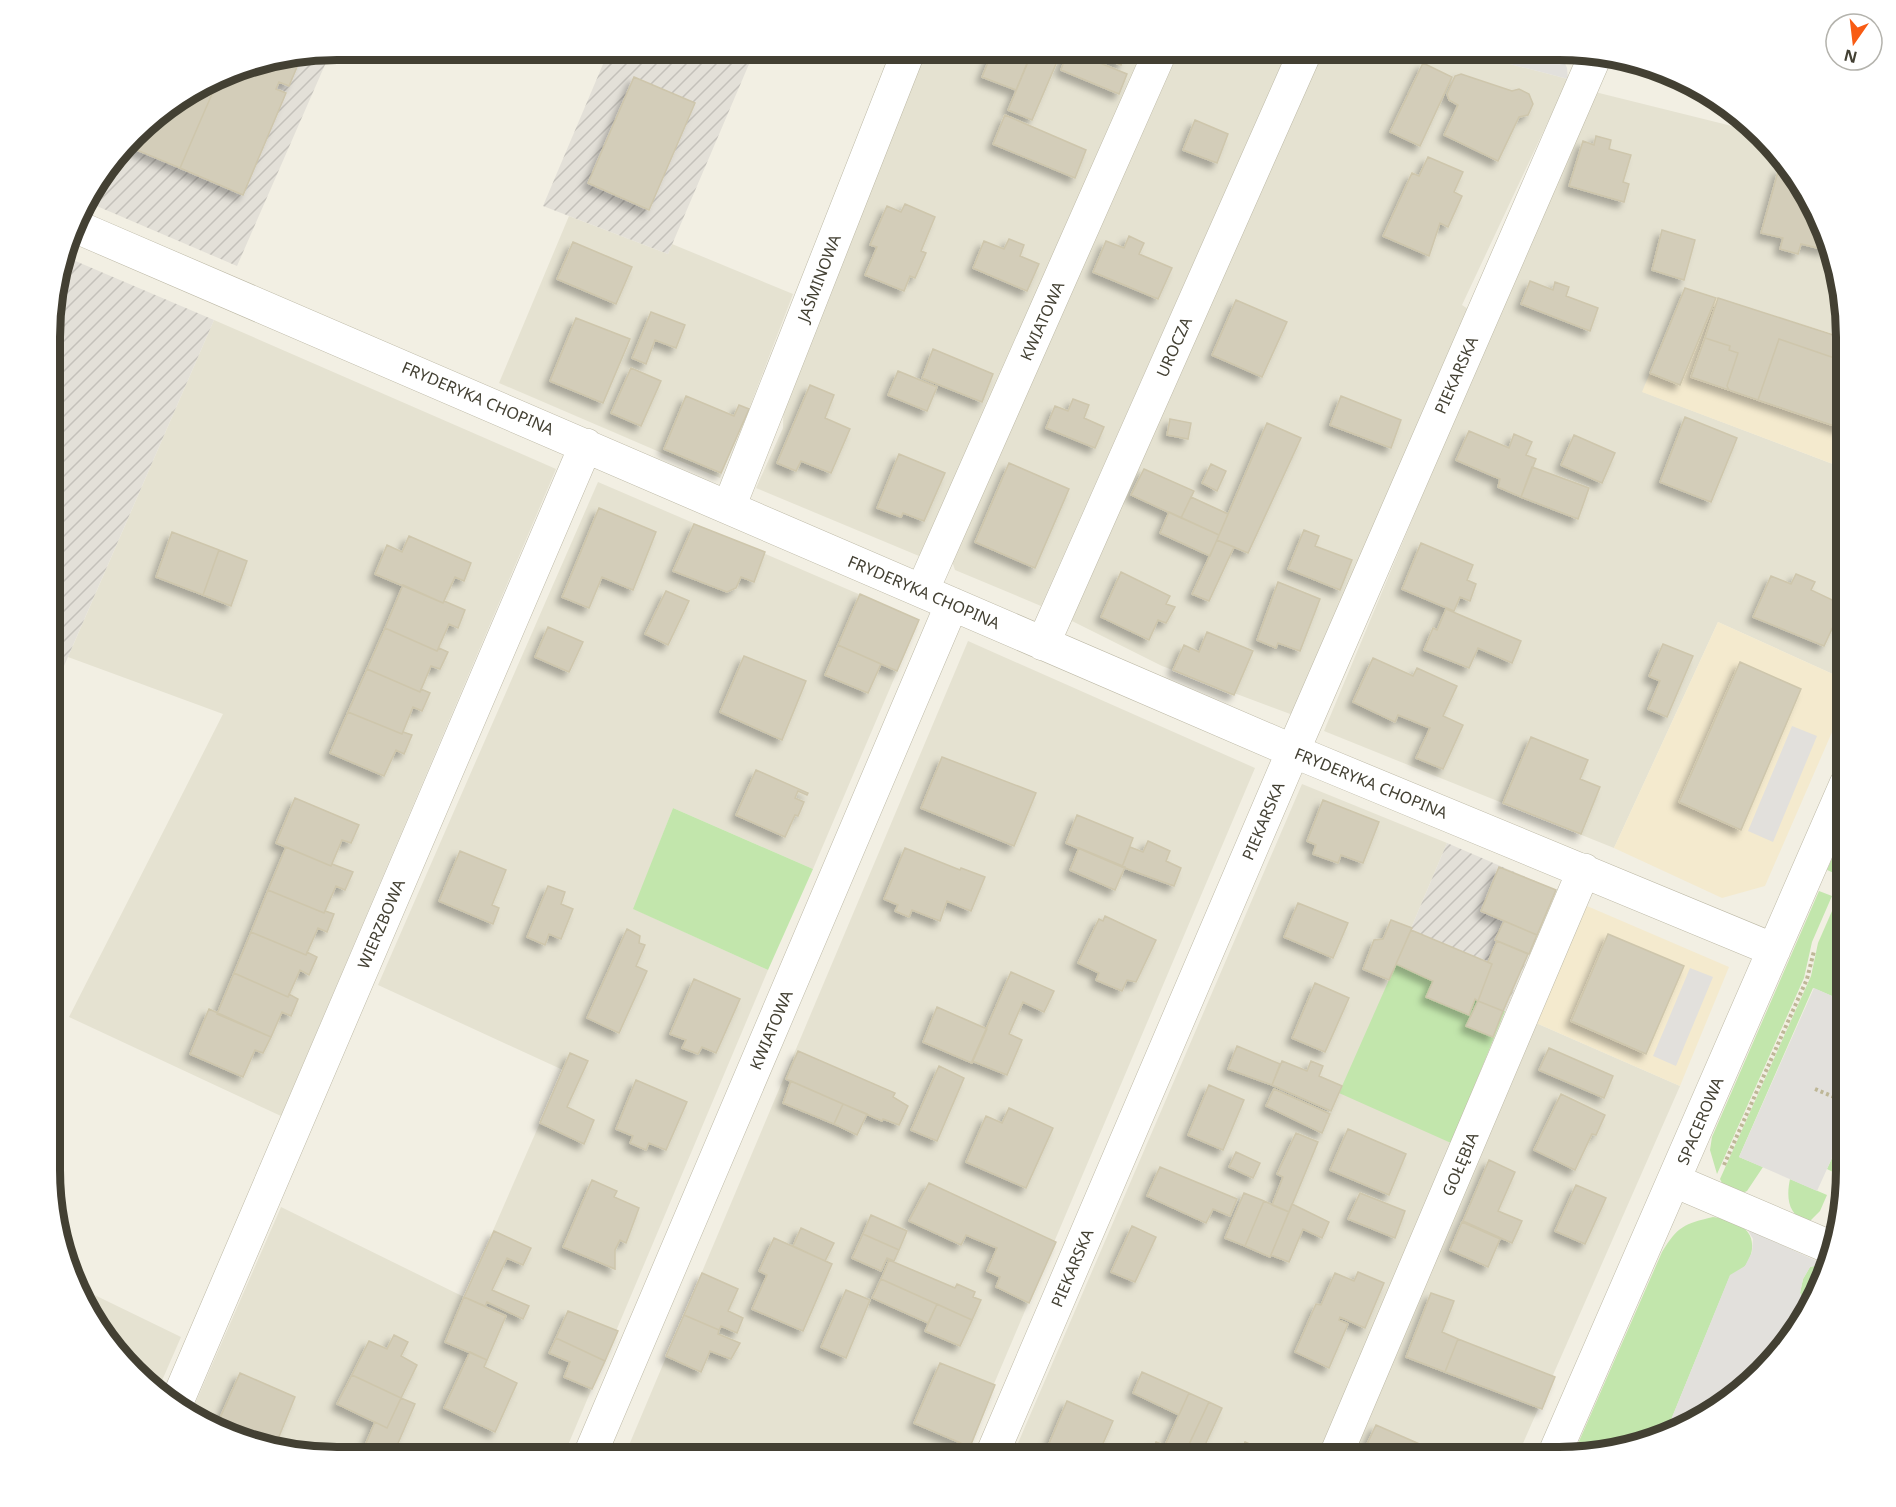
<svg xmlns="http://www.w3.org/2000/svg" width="1896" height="1507" font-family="'Noto Sans',sans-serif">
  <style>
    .residential { fill: #e5e2d1 }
    .commercial { fill: #f4eace }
    .industrial { fill: url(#industrial-furrows) }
    .green { fill: #c2e6ac }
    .parking { fill: #e2e0dc }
    .building { fill: #d3cdb9; stroke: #cec6ac; stroke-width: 1.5; filter: url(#shadow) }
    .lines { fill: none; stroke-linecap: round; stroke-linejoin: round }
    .minor-casing { stroke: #bdb9a6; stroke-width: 34 }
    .path { stroke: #beb797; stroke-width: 4; stroke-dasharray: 3 3; stroke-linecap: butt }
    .minor { stroke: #fff; stroke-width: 33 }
    .labels { text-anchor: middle; stroke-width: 4.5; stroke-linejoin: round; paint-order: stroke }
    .street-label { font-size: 16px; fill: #434033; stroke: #fff }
    .rim { fill: none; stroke: #434033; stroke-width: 8 }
  </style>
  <defs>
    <pattern id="industrial-furrows" width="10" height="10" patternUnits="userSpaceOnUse" patternTransform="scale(1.5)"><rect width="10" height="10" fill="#e3e0d8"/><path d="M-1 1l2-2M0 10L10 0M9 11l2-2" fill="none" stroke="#c4c1ba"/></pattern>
    <filter id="shadow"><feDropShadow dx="-5.5" dy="5.5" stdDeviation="3" flood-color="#0004"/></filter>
  </defs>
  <rect width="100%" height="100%" fill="#f2efe3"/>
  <path class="residential" d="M919,50H1147L919,556L756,488L783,428L784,385Z
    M1175,50H1288L1041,606L955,570L949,552Z
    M1319,50H1456L1568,79L1462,305L1468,309L1293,715L1162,666L1064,617Z
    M1591,91L1756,132L1824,227L1846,338L1685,288L1643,392L1846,469V680L1718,622L1614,848L1324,731Z
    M569,216L668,254L672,244L793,294L749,409L720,478L499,383Z
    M214,320L556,469L281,1116L69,1017L223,714L68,657Z
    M598,482L919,620L813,869L673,808L634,909L768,970L563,1457H319L228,1436L191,1413L281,1207L464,1297L563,1070L378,985Z
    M968,641L1255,768L963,1457H624Z
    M1302,784L1447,843L1396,964L1451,1143L1317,1457H1012Z
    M1536,1023L1680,1086L1517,1457H1349Z
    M76,1286L181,1337L157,1392L147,1386L79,1297Z"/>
  <path class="commercial" d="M1685,288L1846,338V469L1642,392Z
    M1718,622L1846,680V700L1765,886L1722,898L1614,848Z
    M1587,906L1729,967L1680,1086L1536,1023Z"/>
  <path class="industrial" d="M609,50H755L668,254L543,206Z
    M331,51L237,266L85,201L88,194L148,121L245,65Z
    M66,257L214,320L51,696L52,299Z
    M1447,843L1556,890L1505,1011L1396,964Z"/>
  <path class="green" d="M673,808L813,869L768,970L633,909Z
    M1846,827V864L1841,876L1827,870Z
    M1846,879V1002L1813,988L1739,1157L1763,1167L1747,1191L1740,1194L1724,1187L1720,1179L1811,976L1818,943Z
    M1819,891L1832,896L1812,942L1804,978L1717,1174L1710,1150L1712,1137Z
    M1396,964L1505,1011L1451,1143L1339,1093Z
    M1846,1127V1167L1843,1166L1839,1175L1827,1169Z
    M1790,1179L1827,1195L1820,1211L1808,1223C1788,1215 1786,1198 1790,1179Z
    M1713,1217C1731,1220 1754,1226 1752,1248C1752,1253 1749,1261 1746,1265C1742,1270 1735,1273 1730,1276L1664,1437L1573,1455L1662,1252C1678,1226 1684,1224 1713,1217Z
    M1823,1264L1828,1266L1824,1280L1800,1319L1806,1304L1800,1293L1803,1279L1810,1267Z"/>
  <path class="parking" d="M1456,50H1544L1556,53L1563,59L1567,68L1568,79Z
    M1792,726L1817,736L1773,842L1748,831Z
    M1690,968L1713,977L1676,1066L1653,1056Z
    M1814,988L1846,1002V1127L1817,1191L1739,1157Z
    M1747,1229L1823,1264L1810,1267L1803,1279L1800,1293L1806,1304L1800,1319L1775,1360L1669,1435L1664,1437L1730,1275L1745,1266L1752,1252L1753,1239Z"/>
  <path class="building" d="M993,50H1014L1030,56L1016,90L982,77Z
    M1033,50H1042L1059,57L1032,120L1008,110Z
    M1068,50L1127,74L1119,94L1061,70Z
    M1082,50H1127L1121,65Z
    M302,55L289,86L279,82L276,89L286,93L243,195L180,168L218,80L245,65Z
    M1423,63L1452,77L1420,146L1390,132Z
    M1461,74L1512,91L1519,89L1529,94L1533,104L1528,115L1519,117L1498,161L1444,135L1458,105L1449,100L1447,94L1455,76Z
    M634,77L695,103L649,210L588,183Z
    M218,80L180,168L127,146L148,121Z
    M1005,115L1086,150L1075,178L993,144Z
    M1195,120L1228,134L1217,163L1183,150Z
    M1596,136L1611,140L1609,149L1631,155L1623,182L1629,184L1624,202L1569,186L1583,141L1594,145Z
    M1428,157L1463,172L1454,192L1462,196L1448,227L1440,223L1429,256L1383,236L1412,173L1419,176Z
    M1779,168L1783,170L1824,227L1828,243L1826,250L1801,244L1798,254L1780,249L1783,238L1761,233Z
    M905,204L935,217L921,251L926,253L915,278L910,276L904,291L865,275L877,247L870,245L887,206L901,212Z
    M1662,230L1695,240L1684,280L1652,270Z
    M1129,236L1144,243L1139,254L1172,268L1158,299L1093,272L1106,241L1124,248Z
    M1009,239L1024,245L1020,256L1039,264L1027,291L973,268L984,241L1004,249Z
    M573,242L632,267L616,304L557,279Z
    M1530,281L1553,290L1555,282L1569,287L1566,296L1598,308L1590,331L1521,304Z
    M1685,288L1716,298L1680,385L1650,373Z
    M1718,298L1846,339V362L1779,339L1758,400L1729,390L1727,386L1738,353L1729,350L1730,346L1705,338Z
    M1236,300L1287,322L1262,377L1212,355Z
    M651,312L685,325L676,348L655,340L646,364L632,358Z
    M576,318L630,339L603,403L550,381Z
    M1705,338L1730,346L1729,350L1738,353L1727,386L1729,390L1691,377Z
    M1779,339L1846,362V430L1758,400Z
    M933,349L993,374L982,402L922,378Z
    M631,368L661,381L641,426L611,413Z
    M898,371L937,387L927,411L888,395Z
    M810,385L834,395L825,418L850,429L831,473L801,461L796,471L777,463Z
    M686,396L734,416L739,405L749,409L721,473L664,449Z
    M1341,396L1401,420L1391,448L1330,425Z
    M1073,399L1089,405L1084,418L1104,427L1095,448L1046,428L1055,406L1068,411Z
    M1685,417L1737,438L1711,502L1660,482Z
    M1170,419L1191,423L1188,439L1167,435Z
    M1267,423L1301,438L1248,553L1217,540Z
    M1469,431L1509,448L1514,434L1532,442L1526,455L1536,459L1521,497L1498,487L1500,479L1456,460Z
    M1574,435L1615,453L1602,483L1561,465Z
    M899,454L945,473L924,521L903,513L901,517L877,508Z
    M1009,463L1069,489L1035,568L975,542Z
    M1211,464L1226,471L1217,491L1202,483Z
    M1532,467L1589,488L1578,519L1521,497Z
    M1144,469L1194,491L1181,518L1131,495Z
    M1191,497L1228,514L1219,535L1181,518Z
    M599,508L656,532L633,590L602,577L589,608L562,597Z
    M1169,512L1219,535L1210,556L1160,533Z
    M694,524L765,552L754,582L741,577L736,588L727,592L673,571Z
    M1304,530L1319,536L1315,546L1352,560L1340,590L1288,569Z
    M172,532L219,550L203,595L156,577Z
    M409,536L471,563L464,581L455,577L443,603L375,574L387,545L402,552Z
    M1217,540L1234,547L1209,601L1192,594Z
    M1421,543L1473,565L1467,580L1476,584L1470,601L1460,597L1454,611L1402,589Z
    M219,550L247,561L231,606L203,595Z
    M1121,572L1170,596L1166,604L1175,607L1166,623L1158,620L1149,640L1101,617Z
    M1796,574L1815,582L1811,590L1843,605L1824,646L1753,617L1771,576L1791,584Z
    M1278,582L1320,599L1300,651L1278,643L1276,648L1257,640Z
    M403,585L443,603L444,601L465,610L458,628L449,624L437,651L385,628Z
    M666,591L689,601L668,645L645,634Z
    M860,594L919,620L897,671L838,645Z
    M1446,609L1521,641L1512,663L1478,648L1469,668L1424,650L1433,628L1437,630Z
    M548,627L583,642L569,672L535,657Z
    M385,628L437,651L439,648L448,652L440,669L431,666L420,692L367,669Z
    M1207,632L1253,651L1234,695L1173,670L1184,645L1199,652Z
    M1663,644L1693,656L1667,717L1648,709L1660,681L1649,676Z
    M838,645L881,664L868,693L825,675Z
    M744,656L806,681L782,740L720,712Z
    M1373,658L1413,676L1417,668L1457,686L1443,716L1463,725L1443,769L1416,758L1430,728L1398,715L1395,722L1353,702Z
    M1740,662L1801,689L1741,830L1679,802Z
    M367,669L420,692L421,689L430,693L422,711L413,707L402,734L348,712Z
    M348,712L402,734L403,732L412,735L404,754L396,750L384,776L330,753Z
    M1531,737L1588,760L1580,779L1600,787L1581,834L1503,803Z
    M942,757L1036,793L1014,846L921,808Z
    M756,770L808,793L807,795L798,791L795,798L804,802L798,816L795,815L785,837L736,815Z
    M295,798L359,825L351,843L342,840L331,866L276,843Z
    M1323,800L1379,822L1363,863L1341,855L1338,863L1313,854L1316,845L1307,841Z
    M1077,815L1133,838L1122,867L1066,843Z
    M1148,841L1170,851L1166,861L1181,868L1174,886L1122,867L1130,847L1143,852Z
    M286,847L331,866L332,864L353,872L345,890L336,886L324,913L268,890Z
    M905,848L960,870L961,868L985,877L971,911L947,901L940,921L912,910L909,917L895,911L898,905L884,899Z
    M1079,848L1125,867L1115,890L1070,870Z
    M460,851L506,870L492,905L499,908L493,924L439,901Z
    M1499,867L1556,890L1537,935L1481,911Z
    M548,886L565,892L561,904L573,909L561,939L549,934L545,945L527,937Z
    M268,890L324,913L325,911L334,914L327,932L318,928L306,955L251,932Z
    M1298,903L1348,923L1333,958L1284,937Z
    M1105,916L1156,940L1136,982L1127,980L1122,991L1096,980L1099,973L1078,963L1099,919L1103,921Z
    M1391,920L1412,928L1389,980L1363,969L1374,940L1383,939Z
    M1504,921L1537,935L1529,954L1495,940Z
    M627,929L640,936L639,943L645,945L636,966L647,971L619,1033L587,1018Z
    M1411,930L1492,964L1478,1001L1475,999L1469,1015L1426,997L1433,981L1396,964Z
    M251,932L306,955L307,952L317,957L309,975L300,970L288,997L234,973Z
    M1608,934L1684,966L1646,1054L1571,1021Z
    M1497,941L1528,954L1503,1011L1478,1001L1492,964L1488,962Z
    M1011,972L1054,991L1044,1012L1023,1002L1009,1034L1022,1040L1007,1075L972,1061Z
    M234,973L288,997L289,994L298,999L291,1016L282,1012L271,1037L217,1014Z
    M694,979L740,999L716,1053L702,1047L698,1054L682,1048L686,1040L670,1034Z
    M1315,983L1349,998L1325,1052L1292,1038Z
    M1478,1001L1503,1011L1493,1037L1466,1026Z
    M937,1007L987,1029L972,1063L923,1042Z
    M209,1009L271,1037L263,1053L255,1050L243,1077L190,1054Z
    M1237,1046L1280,1064L1272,1085L1228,1069Z
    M1549,1048L1613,1076L1604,1098L1539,1070Z
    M798,1051L895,1093L893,1097L908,1106L899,1125L883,1119L882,1121L786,1079Z
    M570,1053L588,1061L567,1107L594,1120L584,1144L540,1123Z
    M1282,1061L1307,1071L1311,1061L1323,1066L1319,1076L1342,1086L1331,1111L1272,1085Z
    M939,1066L964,1078L937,1141L911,1130Z
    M636,1080L687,1102L666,1150L649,1143L646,1150L630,1143L633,1136L616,1129Z
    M791,1081L843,1104L834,1124L783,1103Z
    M1209,1085L1244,1100L1223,1150L1188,1135Z
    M1274,1089L1330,1114L1322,1133L1266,1106Z
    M1561,1094L1605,1115L1596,1135L1592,1134L1575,1170L1534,1150Z
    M843,1104L867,1114L857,1135L834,1124Z
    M1009,1108L1053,1128L1026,1188L966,1162L986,1116L1002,1123Z
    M1348,1129L1406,1154L1389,1195L1330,1170Z
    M1296,1133L1318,1142L1289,1212L1272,1205L1283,1177L1277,1174Z
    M1236,1152L1260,1163L1253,1178L1229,1167Z
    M1489,1160L1515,1172L1498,1211L1522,1221L1512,1243L1463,1221Z
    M1160,1167L1237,1199L1230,1216L1213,1209L1206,1223L1147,1196Z
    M592,1180L617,1191L614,1197L639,1208L626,1243L620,1240L615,1250V1269L563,1247Z
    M929,1183L1056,1242L1029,1303L996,1287L1000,1277L987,1271L997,1248L966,1235L961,1245L909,1221Z
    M1576,1185L1606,1198L1585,1244L1555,1231Z
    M1244,1193L1264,1201L1245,1246L1225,1238Z
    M1360,1193L1405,1211L1395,1238L1348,1219Z
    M1264,1201L1289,1212L1270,1257L1245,1246Z
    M1292,1204L1329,1222L1322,1238L1303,1229L1289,1262L1271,1255Z
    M871,1215L907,1231L899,1250L863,1234Z
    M1462,1222L1500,1239L1488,1267L1450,1250Z
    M1132,1226L1156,1237L1135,1282L1111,1272Z
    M801,1228L834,1243L825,1261L793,1246Z
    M494,1231L531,1248L523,1265L507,1258L492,1290L529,1306L523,1319L487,1302L485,1306L464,1297Z
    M863,1234L899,1250L894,1261L887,1258L881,1271L852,1258Z
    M774,1238L832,1264L803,1331L752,1309L767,1275L759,1271Z
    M889,1260L955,1288L957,1284L975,1292L973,1297L981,1300L972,1320L881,1279Z
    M1358,1272L1384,1283L1365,1328L1340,1317L1339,1320L1348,1324L1329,1368L1295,1352L1316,1304L1321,1305L1335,1273L1354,1281Z
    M702,1273L738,1289L728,1311L743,1318L737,1333L721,1326L719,1330L684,1315Z
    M881,1279L937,1304L928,1323L872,1298Z
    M846,1290L870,1300L846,1358L821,1347Z
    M1431,1293L1454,1301L1442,1332L1458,1339L1445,1372L1406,1357Z
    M464,1297L506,1316L487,1360L445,1342Z
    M937,1304L972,1320L960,1346L925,1331Z
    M568,1311L618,1331L605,1361L556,1338Z
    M684,1315L719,1330L718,1334L740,1343L731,1359L710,1351L701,1372L666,1356Z
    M394,1335L408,1342L401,1356L417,1365L401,1398L352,1375L369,1341L387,1349Z
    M556,1338L605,1361L592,1389L564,1377L570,1362L549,1353Z
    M1458,1339L1555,1377L1542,1409L1445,1372Z
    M470,1352L487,1360L484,1367L517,1383L495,1432L444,1408Z
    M940,1363L995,1385L970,1447L914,1423Z
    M1142,1372L1189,1393L1179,1415L1133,1393Z
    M240,1373L295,1397L276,1444L220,1418Z
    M352,1375L401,1398L387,1428L337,1404Z
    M1189,1393L1209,1402L1185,1453L1165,1445Z
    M401,1398L415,1404L392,1457H360L375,1422L387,1428Z
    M1067,1401L1113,1421L1097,1457H1050L1054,1449L1048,1446Z
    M1209,1402L1222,1408L1205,1445L1223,1453L1221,1457H1183Z
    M1376,1425L1424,1446L1419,1457H1361Z
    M1156,1442L1185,1453L1183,1457H1149Z
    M1245,1442L1279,1457H1238Z"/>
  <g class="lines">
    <g class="minor-casing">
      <path id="minor" d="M77,227L1293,751L1774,950
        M729,507L909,50
        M922,591L1161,50
        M1043,644L1306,50
        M1675,1181L1832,1248
        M176,1404L586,445
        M589,1457L952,604
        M991,1457L1293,751L1596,54
        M1335,1457L1584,870
        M1553,1457L1846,784"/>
    </g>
    <path class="path" d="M1815,1089L1846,1102
      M1724,1165L1807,979L1814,951"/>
    <use href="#minor" class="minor"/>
  </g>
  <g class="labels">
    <g class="street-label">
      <text transform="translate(819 278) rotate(-69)" y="6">JAŚMINOWA</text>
      <text transform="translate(1042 321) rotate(-66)" y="6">KWIATOWA</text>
      <text transform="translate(1174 347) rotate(-66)" y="6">UROCZA</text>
      <text transform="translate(1456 375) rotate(-66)" y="6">PIEKARSKA</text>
      <text transform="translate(478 398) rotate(23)" y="6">FRYDERYKA CHOPINA</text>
      <text transform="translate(924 592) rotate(23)" y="6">FRYDERYKA CHOPINA</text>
      <text transform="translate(1371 783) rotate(22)" y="6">FRYDERYKA CHOPINA</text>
      <text transform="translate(1263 821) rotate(-67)" y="6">PIEKARSKA</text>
      <text transform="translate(381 924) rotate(-67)" y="6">WIERZBOWA</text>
      <text transform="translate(771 1030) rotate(-67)" y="6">KWIATOWA</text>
      <text transform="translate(1700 1121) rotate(-67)" y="6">SPACEROWA</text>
      <text transform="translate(1460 1164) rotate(-67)" y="6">GOŁĘBIA</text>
      <text transform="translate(1072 1268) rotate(-67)" y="6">PIEKARSKA</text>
    </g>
  </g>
  <path d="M0 0H1896V1507H0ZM337 60H1559A277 277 0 0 1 1836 337V1170A277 277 0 0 1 1559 1447H337A277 277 0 0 1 60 1170V337A277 277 0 0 1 337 60Z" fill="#fff" fill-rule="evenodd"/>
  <path class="rim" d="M337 60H1559A277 277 0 0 1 1836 337V1170A277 277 0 0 1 1559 1447H337A277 277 0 0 1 60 1170V337A277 277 0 0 1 337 60Z"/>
  <g transform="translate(1854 42) rotate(194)"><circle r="28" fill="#ffffff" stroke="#b4b3ad" stroke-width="1.5"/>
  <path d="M0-4.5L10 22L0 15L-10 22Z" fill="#f85b13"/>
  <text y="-9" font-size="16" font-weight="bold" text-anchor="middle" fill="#434033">N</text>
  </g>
</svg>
